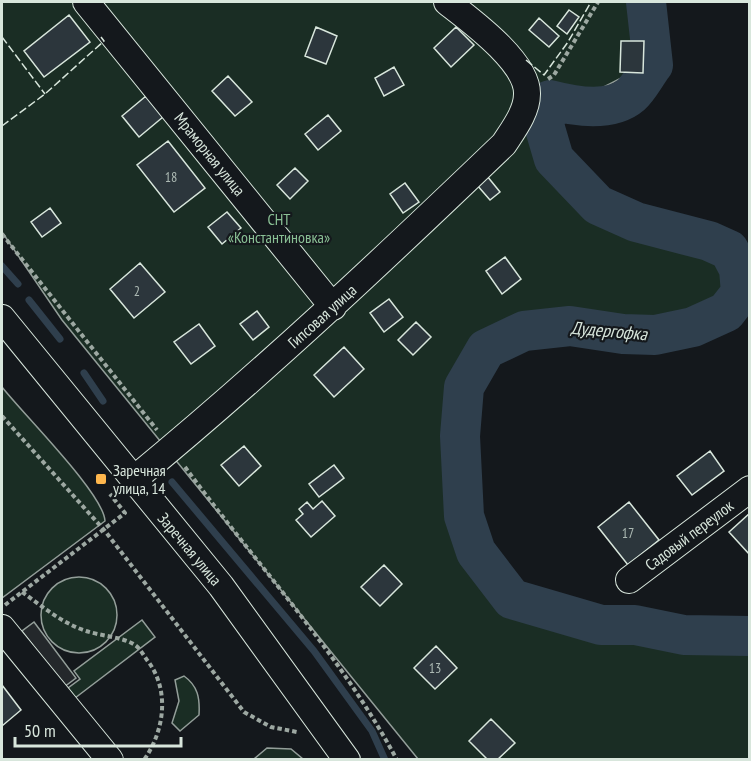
<svg xmlns="http://www.w3.org/2000/svg" width="751" height="761" font-family="'PT Sans Narrow',sans-serif">
  <style>
    .green { fill: #1a2d24; stroke: #939e99; stroke-width: 1.5 }
    .parking { fill: #24282b; stroke: #939e99; stroke-width: 1.5 }
    .lines { fill: none; stroke-linecap: round; stroke-linejoin: round }
    .stream { stroke: #2f3f4d; stroke-width: 7 }
    .river { stroke: #2f3f4d; stroke-width: 40 }
    .building { fill: #2c363c; stroke: #d8e6dc; stroke-width: 1.5 }
    .minor-casing { stroke: #d8e6dc; stroke-width: 28 }
    .path { stroke: #9da8a2; stroke-width: 4; stroke-dasharray: 4.5 3; stroke-linecap: butt }
    .minor { stroke: #14181c; stroke-width: 26 }
    .fence { stroke: #d8e6dc; stroke-width: 1.5; stroke-dasharray: 8 3; stroke-linecap: butt }
    .poi-dot { fill: #ffb74d; stroke: #14181c; stroke-width: 2 }
    .labels { text-anchor: middle; stroke-width: 4.5; stroke-linejoin: round; paint-order: stroke }
    .number-label { font-size: 14px; fill: #adbab4 }
    .street-label { font-size: 16px; fill: #d8e6dc; stroke: #14181c }
    .park-label { font-size: 16px; fill: #8ac095; stroke: #14181c }
    .poi-label { font-size: 16px; fill: #d8e6dc; stroke: #14181c; text-anchor: start }
    .water-label { font-size: 18px; font-style: italic; fill: #d8e6dc; stroke: #14181c }
  </style>
  <rect width="100%" height="100%" fill="#14181c"/>
  <path class="green" d="M2,2H632L638,31L635,71L596,91L550,85L540,108L538,143L560,180L610,224L721,258L732,277L730,296L708,314L655,328L579,320L521,321L475,344L451,394L446,464L458,525L480,578L514,613L656,646L749,653V759H418L62,320L2,232Z
    M2,387C22,413 104,494 105,521L2,598Z
    M41 615a38 38 0 1 1 76 0a38 38 0 1 1-76 0Z
    M142,620L155,637L75,698L68,688L80,679L74,671Z
    M184,676C198,686 200,698 199,715L180,731L172,723L179,701L175,680Z
    M267,748L291,749L303,759H254Z"/>
  <path class="parking" d="M34,622L76,678L64,687L22,631Z"/>
  <g class="lines">
    <path class="stream" d="M2,266L18,284
      M29,300L60,339
      M84,373L103,401
      M172,482L314,651L372,731L385,760"/>
    <path class="river" d="M646,2L653,65C646,74 639,88 631,95C610,113 573,106 550,100L544,125L554,159L598,205L636,222L709,241L729,250L739,269L741,293L726,312L693,327L655,335L623,334L570,326L524,331L486,349L464,387L460,436L464,516L476,552L512,599L601,625H635L684,635L750,636"/>
  </g>
  <path class="building" d="M569,10L579,17L567,34L557,26Z
    M69,15L90,42L44,77L24,51Z
    M539,18L559,36L549,47L529,30Z
    M316,27L337,36L326,64L305,56Z
    M456,27L474,45L451,67L434,48Z
    M621,41H644L643,73L620,72Z
    M394,67L404,85L384,96L375,78Z
    M228,76L252,102L235,116L212,91Z
    M146,96L163,117L139,137L122,116Z
    M328,115L341,131L318,150L305,134Z
    M168,141L205,188L174,212L137,165Z
    M295,168L308,181L290,199L277,185Z
    M487,176L500,192L490,200L477,185Z
    M405,183L419,202L403,213L390,194Z
    M50,208L61,223L42,237L31,222Z
    M227,212L241,228L222,244L208,227Z
    M505,257L521,279L502,294L486,271Z
    M140,263L165,292L134,318L110,289Z
    M389,299L403,317L384,332L370,313Z
    M257,311L269,327L253,340L240,324Z
    M416,322L431,337L413,355L398,340Z
    M199,324L215,346L191,364L174,342Z
    M344,347L364,369L334,397L314,375Z
    M244,446L261,466L239,486L221,465Z
    M710,451L724,471L692,495L677,476Z
    M334,465L344,478L319,497L309,484Z
    M322,501L335,516L311,537L296,520L303,514L299,509L307,502L313,509Z
    M629,502L659,540L628,565L598,527Z
    M750,513V555L729,532Z
    M384,565L402,584L380,606L361,587Z
    M436,646L457,668L435,689L414,668Z
    M2,685L21,710L2,726Z
    M491,719L515,743L497,760H488L469,741Z"/>
  <g class="lines">
    <g class="minor-casing">
      <path id="minor" d="M86,2L333,307
        M2,318L221,586L347,760
        M133,480C262,374 383,260 504,144C513,130 527,112 527,94C528,62 470,20 447,2
        M629,580L750,489
        M2,628L110,760"/>
    </g>
    <path class="path" d="M548,79L554,75L598,2
      M2,234L157,430
      M2,416L105,531L244,712L271,727L297,732
      M185,467C256,564 340,653 397,760
      M22,592C43,607 62,623 86,631C101,636 123,637 135,645C140,648 144,656 147,660C170,689 165,730 144,760
      M5,605L125,513L110,494"/>
    <use href="#minor" class="minor"/>
    <path class="fence" d="M2,37L45,94
      M526,60L544,75L568,42L591,2
      M2,126L45,94L104,41L101,37"/>
  </g>
  <rect class="poi-dot" x="95" y="473" width="12" height="12" rx="3"/>
  <g class="labels">
    <g class="number-label">
      <text x="171" y="182">18</text>
      <text x="137" y="296">2</text>
      <text x="628" y="538">17</text>
      <text x="435" y="673">13</text>
    </g>
    <g class="street-label">
      <text transform="translate(210 154) rotate(51)" y="6">Мраморная улица</text>
      <text transform="translate(322 316) rotate(-42)" y="6">Гипсовая улица</text>
      <text transform="translate(689 535) rotate(-37)" y="6">Садовый переулок</text>
      <text transform="translate(190 549) rotate(50)" y="6">Заречная улица</text>
    </g>
    <g class="park-label">
      <text x="279" y="225">СНТ<tspan x="279" dy="18">«Константиновка»</tspan></text>
    </g>
    <g class="poi-label">
      <text x="113" y="476">Заречная<tspan x="113" dy="18">улица, 14</tspan></text>
    </g>
    <g class="water-label">
      <text transform="translate(609 331) rotate(5)" y="6">Дудергофка</text>
    </g>
  </g>
  <rect width="751" height="761" fill="none" stroke="#d8e6dc" stroke-width="6"/>
  <path d="M15 737v9h166v-9" fill="none" stroke="#d8e6dc" stroke-width="3"/>
  <text x="24" y="737" font-size="18" fill="#d8e6dc" stroke="#14181c" stroke-width="4.5" paint-order="stroke">50 m</text>
</svg>
